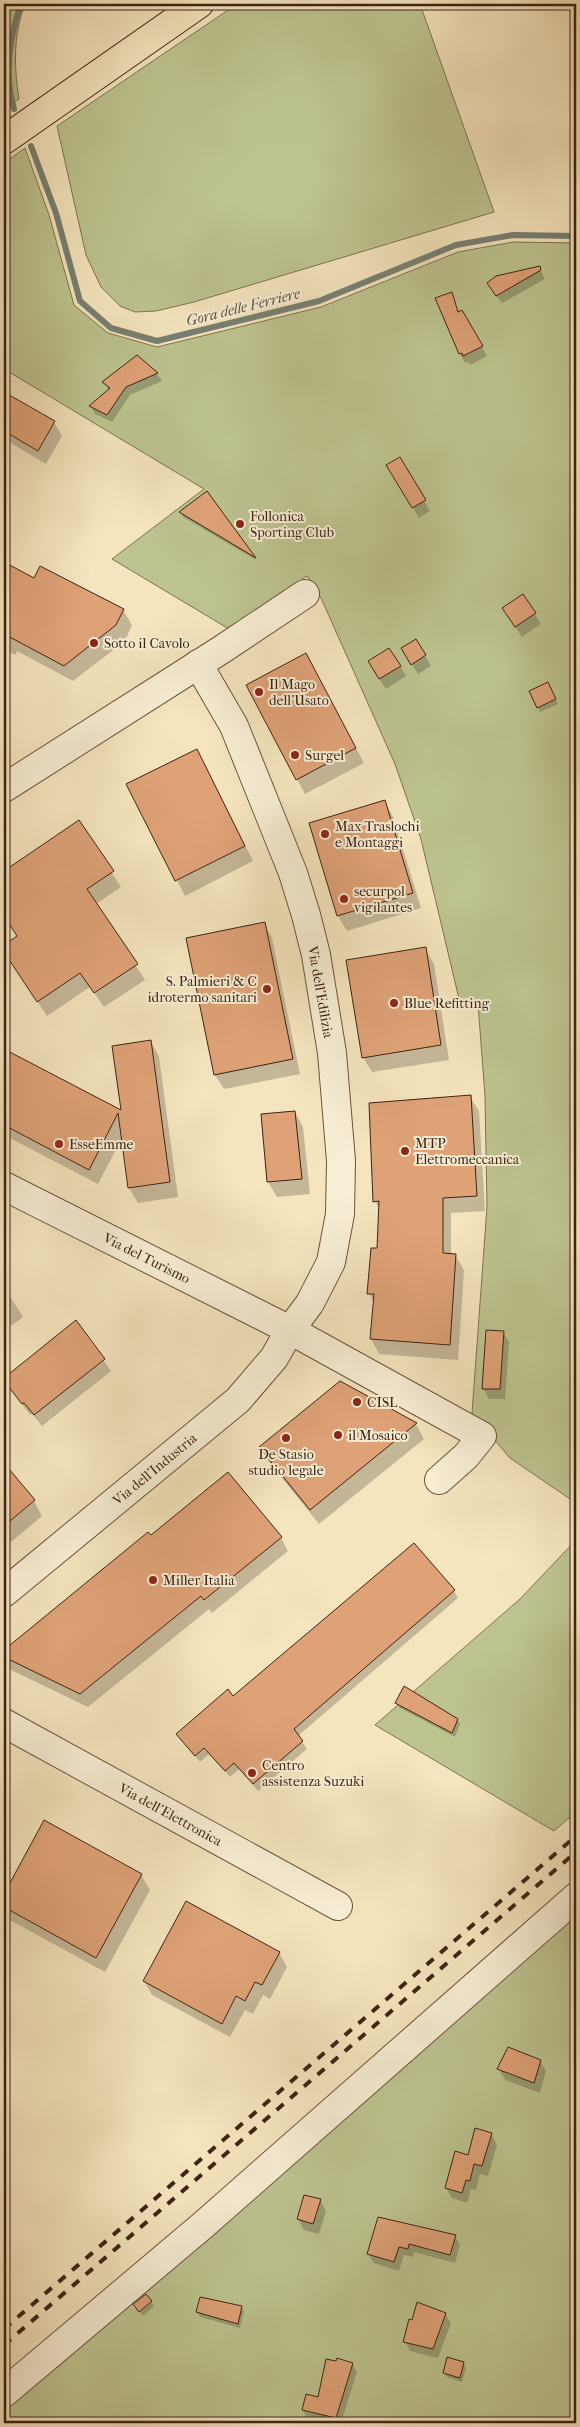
<svg xmlns="http://www.w3.org/2000/svg" width="580" height="2427" font-family="'IM FELL French Canon',serif">
  <style>
    .green { fill: #bdc490; stroke: #7e7352 }
    .shadow { fill: #0003 }
    .lines { fill: none; stroke-linecap: round; stroke-linejoin: round }
    .stream { stroke: #778073; stroke-width: 6 }
    .building { fill: #dfa277; stroke: #3f2214 }
    .minor-casing { stroke: #6c533e; stroke-width: 30 }
    .major-casing { stroke: #3f2214; stroke-width: 30 }
    .minor { stroke: #f8eed5; stroke-width: 28 }
    .major { stroke: #f5e5be; stroke-width: 28 }
    .rail { stroke: #3f2214; stroke-width: 4; stroke-dasharray: 9 9; stroke-linecap: butt }
    .poi-dot { fill: #8f2418; stroke: #f8eed5; stroke-width: 2 }
    .labels { text-anchor: middle; stroke-width: 4; stroke-linejoin: round; paint-order: stroke }
    .poi-label { font-size: 14px; fill: #3f2214; stroke: #f8eed5; text-anchor: start }
    .street-label { font-size: 14px; fill: #3f2214; stroke: #f8eed5 }
    .water-label { font-size: 15px; font-style: italic; fill: #5b5144; stroke: #f8eed5 }
  </style>
  <rect width="100%" height="100%" fill="#f5e5be"/>
  <filter id="stains"><feTurbulence type="fractalNoise" baseFrequency=".004" numOctaves="4"/><feColorMatrix values="0 0 0 0 .2 0 0 0 0 .09 0 0 0 0 .02 0 0 0 .5 -.17"/></filter>
  <radialGradient id="worn" r=".72"><stop offset=".6" stop-color="#630" stop-opacity="0"/><stop offset="1" stop-color="#630" stop-opacity=".3"/></radialGradient>
  <path class="green" d="M11,4H25C13,35 14,67 19,99L4,109V29Z
    M237,4H420L494,212L194,302L156,311L135,312L120,306L101,287L86,255L57,126Z
    M25,148L49,215L74,305L108,333L157,347L321,307L458,252L513,242L576,243V1503L510,1458L472,1413L487,1207L485,1096L478,1004L460,1003L421,839L395,764L321,598L307,576L229,629L112,559L204,489L4,369V163Z
    M576,1540V1812L554,1831L375,1725L520,1599Z
    M576,1902V2423H4V2401Z"/>
  <path class="shadow" d="M539,267L545,279L502,303L493,291Z
    M451,294L459,312L462,311L487,356L470,365L468,362L465,363L460,354L437,299Z
    M137,357L157,374L162,381L130,395L112,422L95,414L91,406L109,391L104,382Z
    M4,393L54,422L62,436L46,464L4,439Z
    M400,459L430,511L419,518L388,465Z
    M207,493L256,560L183,517L181,512Z
    M4,564L35,580L123,610L132,625L125,641L73,681L17,651L15,655L4,649Z
    M523,596L541,624L522,637L509,618Z
    M415,640L431,666L418,674L408,658Z
    M400,666L406,676L386,689L375,672Z
    M314,669L364,763L305,794L297,779Z
    M550,688L558,704L540,712L538,707Z
    M205,765L253,861L185,896L128,785Z
    M385,802L393,817L421,908L347,931L338,916Z
    M79,822L121,887L96,904L145,980L104,1007L90,987L47,1016L4,950V947L18,937L4,916V872Z
    M264,924L272,938L300,1074L224,1089L215,1075L188,939Z
    M425,949L434,964L449,1060L372,1072L363,1057Z
    M151,1042L159,1057L178,1197L138,1203L129,1188L123,1136L98,1184L4,1135V1050L122,1112Z
    M470,1097L479,1111L485,1211L451,1213V1255H455L464,1270L458,1360L379,1354L371,1339L374,1303L369,1293L378,1250L380,1210L375,1201Z
    M295,1112L303,1127L310,1194L277,1197L268,1182L262,1115Z
    M4,1287L23,1317L4,1331Z
    M76,1322L111,1371L42,1426L32,1414L30,1415L4,1380Z
    M503,1332L509,1342L505,1399H489L483,1388Z
    M340,1382L416,1424L424,1439L319,1524L269,1462L260,1447Z
    M4,1465L34,1501L42,1516L4,1548Z
    M228,1474L281,1538L288,1551L212,1613L209,1609L88,1707L7,1668L4,1662V1652L148,1534L151,1537Z
    M454,1591L458,1598L298,1736L307,1749L258,1791L239,1769L230,1777L209,1754L200,1762L178,1734L233,1698Z
    M397,1703L457,1719L460,1724L455,1737L400,1708Z
    M44,1822L141,1875L150,1890L105,1972L8,1919L4,1912V1896Z
    M279,1953L287,1967L270,1999L263,1995L253,2014L245,2010L230,2037L152,1995L144,1981Z
    M540,2061L546,2071L540,2093L505,2080L499,2069Z
    M491,2134L497,2145L488,2176L480,2174L476,2190L471,2189L467,2203L452,2198L446,2188L469,2157Z
    M320,2200L326,2211L319,2234L304,2230L298,2219Z
    M379,2218L455,2236L460,2245L455,2263L414,2252L413,2257L404,2255L399,2271L374,2263L368,2254Z
    M201,2298L242,2307L244,2312L240,2328L200,2317L197,2312Z
    M151,2301L154,2306L143,2316L138,2309Z
    M445,2314L451,2323L438,2358L410,2351L405,2342Z
    M464,2363L466,2368L462,2382L447,2377L444,2373Z
    M352,2364L357,2372L341,2423L307,2418L303,2410L307,2396L319,2399Z"/>
  <g class="lines">
    <path class="stream" d="M14,109C4,74 9,38 21,4
      M31,146L56,213L80,301L111,328L157,341L319,301L456,245L513,235L576,236"/>
  </g>
  <path class="building" d="M540,266L541,270L496,296L487,283L496,276Z
    M452,292L458,312L462,310L483,346L463,356L462,353L459,354L435,298Z
    M137,355L158,373L126,387L107,415L89,406L110,388L102,382Z
    M4,392L55,421L38,451L4,431Z
    M400,457L426,500L412,508L386,465Z
    M207,491L256,558L179,512Z
    M4,562L34,578L40,566L124,609L116,625L64,666L4,634Z
    M523,594L536,613L515,627L502,608Z
    M416,639L426,655L411,665L401,648Z
    M389,648L401,666L379,679L368,661Z
    M306,653L356,748L296,780L246,685Z
    M548,682L556,699L537,708L529,691Z
    M197,749L245,846L175,881L126,784Z
    M385,800L413,893L337,916L309,823Z
    M79,820L114,871L87,889L138,964L94,993L80,973L37,1002L4,952V945L17,936L4,916V871Z
    M265,922L293,1059L214,1075L186,938Z
    M426,947L441,1045L362,1058L346,960Z
    M151,1040L170,1182L128,1188L118,1113L89,1170L4,1125V1049L121,1110L112,1046Z
    M471,1095L477,1196L443,1198V1253L456,1254L450,1345L370,1339L374,1294H367L371,1248H377L379,1201L373,1202L369,1103Z
    M295,1111L302,1179L267,1182L261,1114Z
    M76,1320L105,1359L34,1415L24,1403L22,1404L4,1381V1378Z
    M486,1330L504,1331L500,1389H482Z
    M340,1381L417,1423L310,1510L259,1447Z
    M4,1463L35,1500L4,1526Z
    M228,1472L282,1537L204,1600L201,1596L80,1694L4,1657V1650L148,1532L151,1535Z
    M414,1543L455,1590L294,1729L303,1741L253,1784L234,1763L225,1771L204,1748L195,1756L176,1734L228,1689L233,1696Z
    M404,1686L458,1719L452,1733L395,1703Z
    M44,1820L142,1874L96,1958L4,1907V1894Z
    M186,1901L280,1952L262,1985L255,1982L245,2001L236,1996L222,2024L143,1981Z
    M508,2047L541,2060L534,2083L497,2069Z
    M475,2128L492,2133L482,2166L474,2164L470,2181L466,2180L462,2193L445,2188L455,2151L468,2155Z
    M304,2195L321,2199L313,2224L297,2219Z
    M378,2217L456,2235L450,2255L409,2244L408,2249L399,2247L394,2262L367,2254Z
    M146,2294L152,2301L139,2312L133,2304Z
    M200,2297L242,2306L238,2324L196,2312Z
    M417,2302L446,2313L433,2349L403,2342L409,2319L412,2320Z
    M447,2357L464,2362L460,2378L443,2373Z
    M337,2358L353,2363L336,2418L302,2410L306,2394L318,2397L326,2359L336,2361Z"/>
  <g class="lines">
    <g class="minor-casing">
      <g id="minor">
        <path d="M4,788L221,650L305,594"/>
        <path id="s1" d="M4,1186L290,1330L482,1436L466,1456L439,1480"/>
        <path id="s2" d="M4,1593L238,1400L274,1358L290,1330L310,1303L331,1262L340,1214L341,1161L332,1053L316,955L306,915L293,873L234,726L198,664"/>
        <path id="s3" d="M4,1723L338,1906"/>
        <path d="M4,2393L202,2226L576,1897"/>
      </g>
    </g>
    <g class="major-casing">
      <path id="major" d="M4,140L199,4"/>
    </g>
    <use href="#minor" class="minor"/>
    <use href="#major" class="major"/>
    <path class="rail" d="M4,2329L576,1836
      M4,2345L576,1852"/>
  </g>
  <g class="poi-dot">
    <circle cx="240" cy="524" r="5"/>
    <circle cx="94" cy="643" r="5"/>
    <circle cx="259" cy="692" r="5"/>
    <circle cx="295" cy="755" r="5"/>
    <circle cx="325" cy="834" r="5"/>
    <circle cx="344" cy="899" r="5"/>
    <circle cx="267" cy="989" r="5"/>
    <circle cx="394" cy="1003" r="5"/>
    <circle cx="59" cy="1144" r="5"/>
    <circle cx="405" cy="1151" r="5"/>
    <circle cx="357" cy="1402" r="5"/>
    <circle cx="338" cy="1435" r="5"/>
    <circle cx="286" cy="1438" r="5"/>
    <circle cx="153" cy="1580" r="5"/>
    <circle cx="252" cy="1773" r="5"/>
  </g>
  <g class="labels">
    <g class="poi-label">
      <text x="250" y="521">Follonica<tspan x="250" dy="16">Sporting Club</tspan></text>
      <text x="104" y="648">Sotto il Cavolo</text>
      <text x="269" y="689">Il Mago<tspan x="269" dy="16">dell'Usato</tspan></text>
      <text x="305" y="760">Surgel</text>
      <text x="335" y="831">Max Traslochi<tspan x="335" dy="16">e Montaggi</tspan></text>
      <text x="354" y="896">securpol<tspan x="354" dy="16">vigilantes</tspan></text>
      <text x="257" y="986" text-anchor="end">S. Palmieri &amp; C<tspan x="257" dy="16">idrotermo sanitari</tspan></text>
      <text x="404" y="1008">Blue Refitting</text>
      <text x="415" y="1148">MTP<tspan x="415" dy="16">Elettromeccanica</tspan></text>
      <text x="69" y="1149">EsseEmme</text>
      <text x="367" y="1407">CISL</text>
      <text x="348" y="1440">il Mosaico</text>
      <text x="286" y="1459" text-anchor="middle">De Stasio<tspan x="286" dy="16">studio legale</tspan></text>
      <text x="163" y="1585">Miller Italia</text>
      <text x="262" y="1770">Centro<tspan x="262" dy="16">assistenza Suzuki</tspan></text>
    </g>
    <g class="street-label">
      <text transform="translate(321 992) rotate(80)" y="5">Via dell'Edilizia</text>
      <text dy="5" stroke="none"><textPath href="#s1" startOffset="160">Via del Turismo</textPath></text>
      <text dy="5" stroke="none"><textPath href="#s2" startOffset="195">Via dell'Industria</textPath></text>
      <text dy="5" stroke="none"><textPath href="#s3" startOffset="190">Via dell'Elettronica</textPath></text>
    </g>
    <g class="water-label">
      <text transform="translate(243 307) rotate(-14)" y="5">Gora delle Ferriere</text>
    </g>
  </g>
  <rect width="580" height="2427" fill="none" stroke="#f5e5be" stroke-width="20"/>
  <rect x="5" y="5" width="570" height="2417" fill="none" stroke="#3f2214" stroke-width="2.5"/>
  <rect x="10" y="10" width="560" height="2407" fill="none" stroke="#3f2214"/>
  <rect width="100%" height="100%" filter="url(#stains)"/>
  <rect width="100%" height="100%" fill="url(#worn)"/>
</svg>
